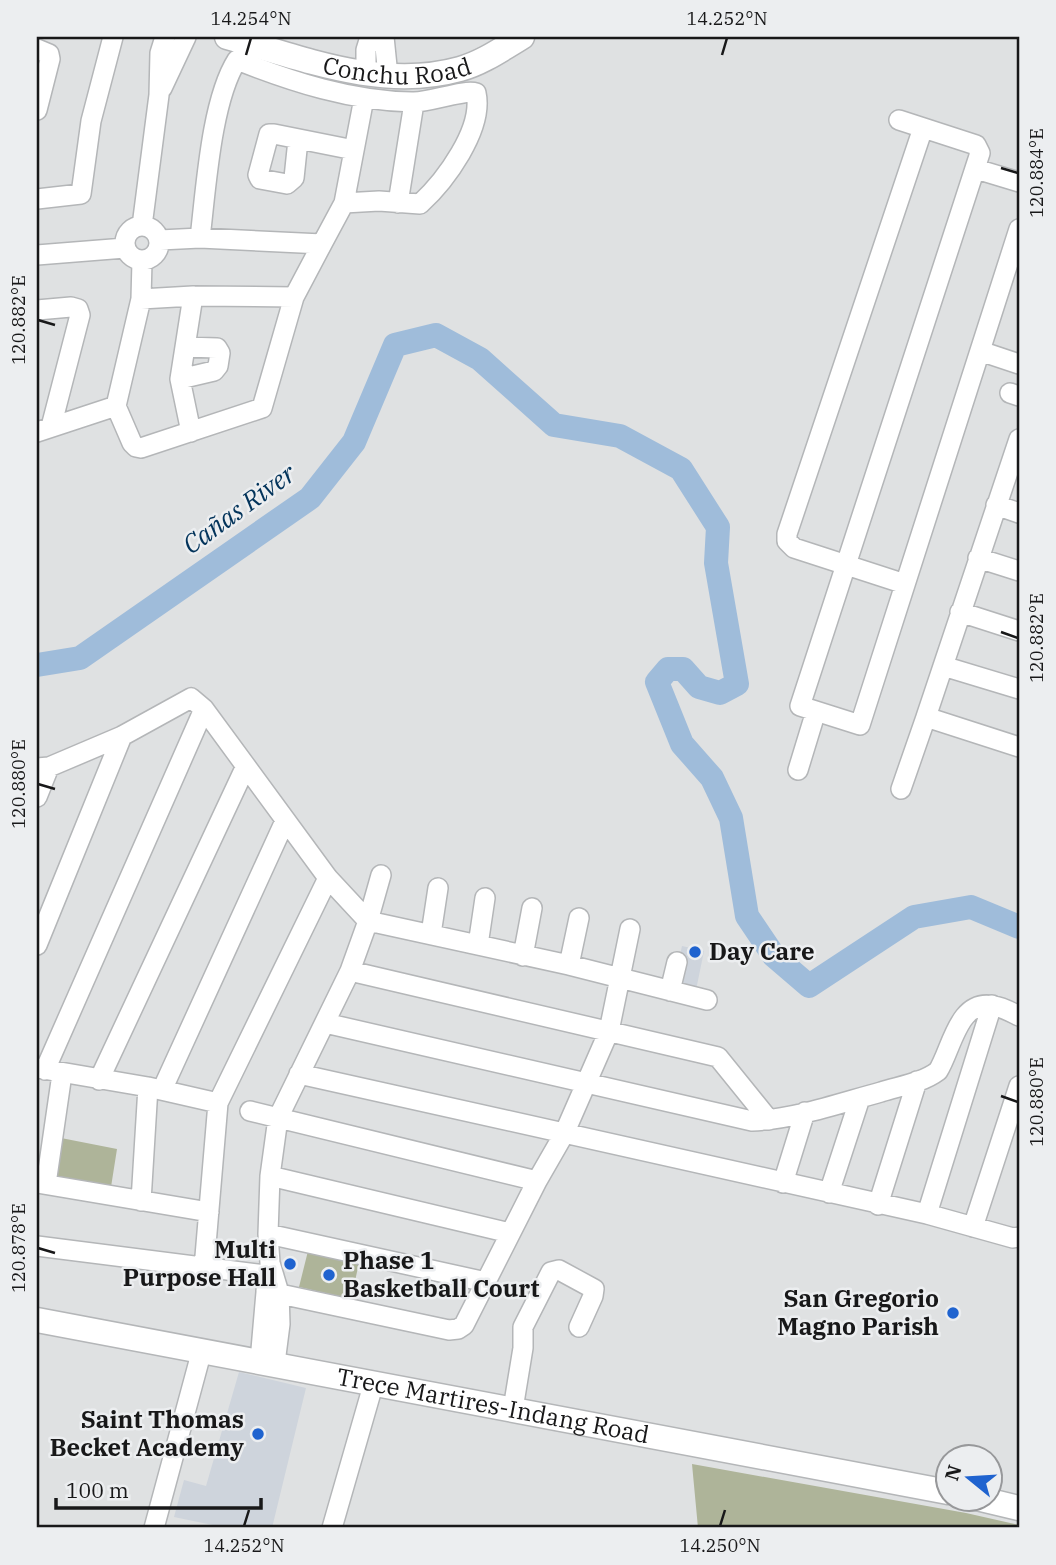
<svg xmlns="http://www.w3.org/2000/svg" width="1056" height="1565" font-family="'IBM Plex Serif',serif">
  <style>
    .built { fill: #ced4dc }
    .green { fill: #aeb499 }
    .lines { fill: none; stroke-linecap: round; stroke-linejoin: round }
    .river { stroke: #9fbcda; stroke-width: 24 }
    .minor-casing { stroke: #b4b6b8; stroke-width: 22 }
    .major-casing { stroke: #b4b6b8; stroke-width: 27 }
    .minor { stroke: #fff; stroke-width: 19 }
    .major { stroke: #fff; stroke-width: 24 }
    .ticks { fill: none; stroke: #181819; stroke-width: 2.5 }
    .poi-dot { fill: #1f63cf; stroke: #eceef0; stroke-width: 2.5 }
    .labels { text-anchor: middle; stroke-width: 5; stroke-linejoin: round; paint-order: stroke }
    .street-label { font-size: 24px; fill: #181819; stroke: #eceef0 }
    .poi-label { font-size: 24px; font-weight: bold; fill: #181819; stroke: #eceef0; text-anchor: end }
    .water-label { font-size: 26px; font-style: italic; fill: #02335a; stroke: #eceef0 }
    .neatline { fill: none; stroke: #181819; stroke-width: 2.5 }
    .ticks-label { font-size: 18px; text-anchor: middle; fill: #181819 }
  </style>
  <rect width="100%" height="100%" fill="#dfe1e2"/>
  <path class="built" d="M682,946L704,951L695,995L672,989Z
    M239,1372L306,1388L272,1528H227L174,1517L184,1480L206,1486Z"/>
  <path class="green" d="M61,1138L117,1149L111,1187L54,1177Z
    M308,1251L359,1263L351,1299L299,1287Z
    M692,1464L966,1513L1019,1525V1528H698Z"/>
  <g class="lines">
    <path class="river" d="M37,665L80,658L310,498L354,442L395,345L436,335L480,359L554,425L620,436L681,469L718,527L716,563L737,684L720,693L699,687L683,669H668L657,682L682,744L712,778L731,818L747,916L774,956L809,986L914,917L971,907L1019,927"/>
    <g class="minor-casing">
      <path id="minor" d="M384,37L388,76
        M37,49L49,54L50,59L37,110
        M366,74V50L370,37
        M162,88L186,37
        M899,120L976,145L980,153L800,706L860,725L1019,229
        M298,140L294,178L287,184L260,179L258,175L269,134H274L354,150
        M976,169L1019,182
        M37,199L81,194L91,121L113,37
        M344,203L364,98
        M398,203L414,103
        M125 243a17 17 0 1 1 34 0a17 17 0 1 1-34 0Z
        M142,226L159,95L160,53L165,37
        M160,240L200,238L322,244L344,203L379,201L420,204C445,181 484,129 476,93C464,89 429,103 412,102C351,101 293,82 237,60C211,101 206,189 200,238
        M37,255L125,248
        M142,261L141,299L116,406L132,443L136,447L141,448L262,408L294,297L322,244
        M141,299L193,296L294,297
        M37,310L71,307L78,309L80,315L51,427
        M980,351L1019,364
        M180,379L214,371L218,366L220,353L217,348L185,347
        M1010,393L1019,396
        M37,432L116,406
        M191,432L180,379L193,296
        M1019,439L926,717L1019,747
        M996,505L1019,513
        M978,558L1019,571
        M905,584L794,548L787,541V534L923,128
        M960,612L1019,631
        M943,666L1019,689
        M37,768L49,767L122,736L191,698L204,709L328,878L368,921L569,965L707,1000
        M798,770L816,711
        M901,789L926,717
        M37,797L49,767
        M431,934L438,888
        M37,945L122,736
        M478,945L485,898
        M523,956L532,908
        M569,965L579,918
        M350,971L718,1057L769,1120
        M670,991L677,962
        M325,1023L752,1121C795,1119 840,1103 881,1092C900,1086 922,1083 938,1071C952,1049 958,998 994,1006C1002,1007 1011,1012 1019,1016
        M37,1068L148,1087L218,1103
        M45,1070L204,709
        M299,1074L927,1214L1013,1238L1019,1237
        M99,1080L245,768
        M162,1090L285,821
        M250,1111L537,1181
        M270,1176L510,1233
        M37,1183L209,1212
        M783,1183L805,1112
        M46,1184L62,1074
        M829,1193L860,1098
        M141,1201L148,1087
        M878,1205L917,1081
        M927,1214L992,1005
        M973,1227L1019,1086
        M268,1234L486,1282
        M37,1246L274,1276
        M204,1268L218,1103L328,878
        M266,1291L449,1330L458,1329L464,1325L537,1181L564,1134L609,1031L630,929
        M260,1361L267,1281
        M275,1363L280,1324L279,1293L270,1263L268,1234L270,1176L278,1118L350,971L368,921L381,875
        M513,1409L523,1348V1327L551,1272L559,1270L594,1289L593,1296L579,1327
        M154,1528L202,1350
        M332,1528L374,1382"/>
    </g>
    <g class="major-casing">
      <g id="major">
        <path id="s1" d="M227,37C302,58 381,91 460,69C482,63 502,49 522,37"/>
        <path id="s2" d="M37,1320L948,1492"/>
        <path d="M977,1498L1019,1508"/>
      </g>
    </g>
    <use href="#minor" class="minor"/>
    <use href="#major" class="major"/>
  </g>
  <path class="ticks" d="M246,55L251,38M722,55L727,38M1001,168L1018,173M38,320L55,325M1001,632L1018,638M38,784L55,789M1001,1096L1018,1102M38,1248L55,1253M244,1526L249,1510M720,1526L725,1510"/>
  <g class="poi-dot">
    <circle cx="695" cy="952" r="7"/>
    <circle cx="290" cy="1264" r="7"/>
    <circle cx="329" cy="1275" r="7"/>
    <circle cx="953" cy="1313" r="7"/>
    <circle cx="258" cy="1434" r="7"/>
  </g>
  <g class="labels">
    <g class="street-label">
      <text dy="8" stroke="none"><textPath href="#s1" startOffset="175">Conchu Road</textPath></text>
      <text dy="8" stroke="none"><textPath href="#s2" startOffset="464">Trece Martires-Indang Road</textPath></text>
    </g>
    <g class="poi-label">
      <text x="709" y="960" text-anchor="start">Day Care</text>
      <text x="276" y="1258">Multi<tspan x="276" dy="28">Purpose Hall</tspan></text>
      <text x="343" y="1269" text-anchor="start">Phase 1<tspan x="343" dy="28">Basketball Court</tspan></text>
      <text x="939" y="1307">San Gregorio<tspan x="939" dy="28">Magno Parish</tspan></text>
      <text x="244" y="1428">Saint Thomas<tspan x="244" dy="28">Becket Academy</tspan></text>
    </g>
    <g class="water-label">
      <text transform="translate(239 509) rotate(-36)" y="9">Cañas River</text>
    </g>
  </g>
  <rect width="1056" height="1565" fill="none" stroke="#eceef0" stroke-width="77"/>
  <g transform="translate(969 1478) rotate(288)"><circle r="33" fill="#eceef0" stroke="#97989a" stroke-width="2"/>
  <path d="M0-5L12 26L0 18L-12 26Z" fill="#1f63cf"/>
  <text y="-10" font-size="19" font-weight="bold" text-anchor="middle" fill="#181819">N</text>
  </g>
  <path d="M56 1498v10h205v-10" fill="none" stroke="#181819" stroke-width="3.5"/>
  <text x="66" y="1498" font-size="21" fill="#181819" stroke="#eceef0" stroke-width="5" paint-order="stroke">100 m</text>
  <rect x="38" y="38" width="980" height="1488" class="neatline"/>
  <g class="ticks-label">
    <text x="251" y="25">14.254°N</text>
    <text x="727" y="25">14.252°N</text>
    <text transform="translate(1037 173) rotate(-90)" y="6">120.884°E</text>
    <text transform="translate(19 320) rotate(-90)" y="6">120.882°E</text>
    <text transform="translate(1037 638) rotate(-90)" y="6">120.882°E</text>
    <text transform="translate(19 784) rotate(-90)" y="6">120.880°E</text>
    <text transform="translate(1037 1102) rotate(-90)" y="6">120.880°E</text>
    <text transform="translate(19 1248) rotate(-90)" y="6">120.878°E</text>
    <text x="244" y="1552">14.252°N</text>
    <text x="720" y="1552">14.250°N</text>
  </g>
</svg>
